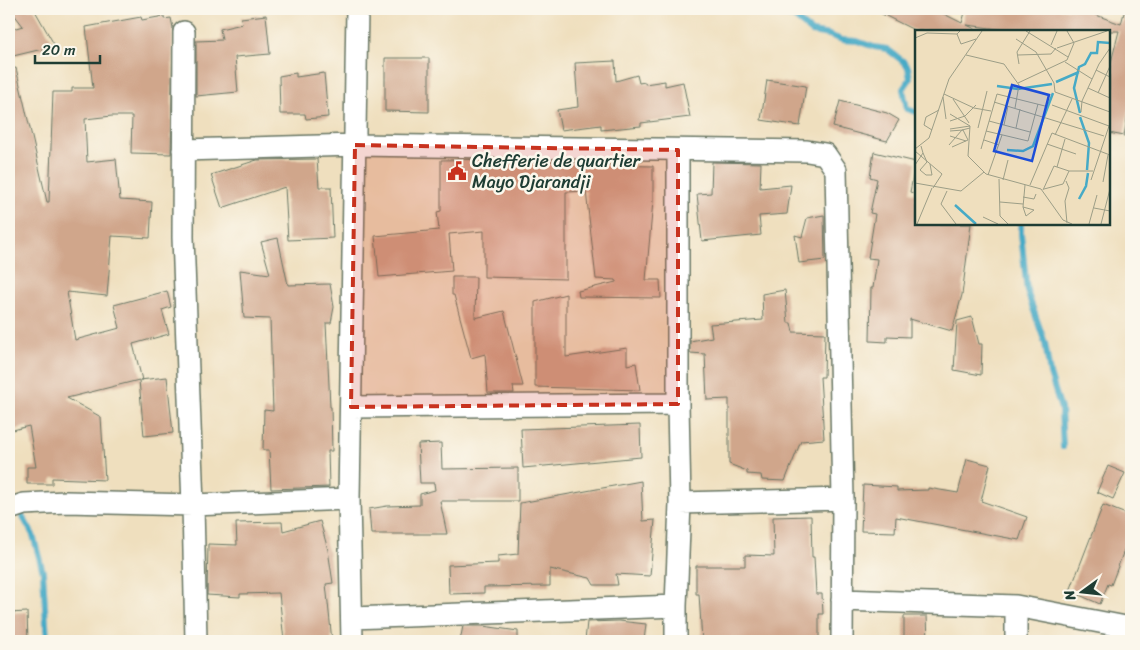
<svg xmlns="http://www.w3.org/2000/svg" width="1140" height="650" font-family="Sriracha,sans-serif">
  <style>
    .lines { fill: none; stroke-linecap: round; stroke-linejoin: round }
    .stream { stroke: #46aac6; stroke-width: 6 }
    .building { fill: #d0a68b }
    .street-casing { stroke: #687664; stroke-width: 24 }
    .street { stroke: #fff; stroke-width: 21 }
    .marked { fill: #c8321e; fill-opacity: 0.2; stroke: #c8321e; stroke-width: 4; stroke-dasharray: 10 6; stroke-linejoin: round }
    .labels { text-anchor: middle; stroke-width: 5; stroke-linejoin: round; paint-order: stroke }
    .poi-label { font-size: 18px; fill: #1f3d34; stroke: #fbf7ec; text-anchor: start }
    .inset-river { fill: none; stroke: #46aac6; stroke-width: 2.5 }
    .inset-road { fill: none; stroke: #9c9e87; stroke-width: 1 }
    .view { fill: #1d4ed8; fill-opacity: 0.15; stroke: #1d4ed8; stroke-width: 2.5 }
    .inset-edge { fill: none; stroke: #1f3d34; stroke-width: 2.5 }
  </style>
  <rect width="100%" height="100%" fill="#fbf7ec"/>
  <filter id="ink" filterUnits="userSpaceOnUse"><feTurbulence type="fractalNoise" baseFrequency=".02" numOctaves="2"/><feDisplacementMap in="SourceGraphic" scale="10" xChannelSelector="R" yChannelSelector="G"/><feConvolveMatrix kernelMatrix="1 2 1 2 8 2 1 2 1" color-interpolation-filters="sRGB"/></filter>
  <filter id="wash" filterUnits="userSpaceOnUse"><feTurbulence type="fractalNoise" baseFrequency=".0096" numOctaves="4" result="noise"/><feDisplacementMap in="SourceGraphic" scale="20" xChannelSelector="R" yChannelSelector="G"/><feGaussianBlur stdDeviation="1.12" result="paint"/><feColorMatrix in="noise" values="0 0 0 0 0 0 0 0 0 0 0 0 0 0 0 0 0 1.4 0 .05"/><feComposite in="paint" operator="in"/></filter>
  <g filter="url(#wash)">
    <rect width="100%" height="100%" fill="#efdfbe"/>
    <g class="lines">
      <path class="stream" d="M770,9L795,18L812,32L829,35L842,40L857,41L874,47L887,49L904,62L908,67L910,79L903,89L907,109L916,112
        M1021,224V234L1027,291L1045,343L1050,374L1061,409L1063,447
        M9,498L18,508L33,535L43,572L47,641"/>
    </g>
    <g id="blocks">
      <path class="building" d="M10,9H34L55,46L9,57V30L23,26Z
        M872,9H934L962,23L966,9H1095L1093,14L1121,24L1125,9H1131V96L1124,136L1109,133V70L1119,31H1014L967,25L979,31H916Z
        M266,15L270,54L235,57L238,92L196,96V41L222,40L220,29L242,24L241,18Z
        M164,16V19L171,18L173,28L171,154L131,153L132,116H112L85,119L87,162L116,159L120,200L152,202L150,238L112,236L107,296L67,292L75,340L120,328L114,305L167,291L171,307L162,310L169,334L133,344L142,380H140L167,377L173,433L144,436L139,380L67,398L101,417L105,480L52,478V484H27V467H36L29,426L9,431V282L14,226H9V69L16,68L47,202H49L53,92H72V88H93L86,27L141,17L142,20Z
        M385,58H429V112L385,111Z
        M615,61L616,81L637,75L639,83L645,82V84L665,81V86L683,82L690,117L641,123V126L601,130V125L561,130L557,110L578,107L575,63Z
        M296,73V77L324,73L328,117L306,119L305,114H280L279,76Z
        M767,80L806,86L800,126L761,120Z
        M840,101L887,113L899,120L887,141L833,127Z
        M874,152L916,162L910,192L916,194V224H971L962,295L952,331L910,319V337L887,336V342L870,341L871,288H873L877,259L868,258L875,214L870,213L877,179L870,177Z
        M317,159L319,187H331L333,238L288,240L285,187L222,208L211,175L257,160Z
        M501,159V164L553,161L554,164L596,161L597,165L653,166V201L646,280H660L661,298L579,297L578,291L616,282V280L596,279L586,191L566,192V279L484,277V231L449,234L452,271L379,277L375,236L439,230L437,212L441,211V160Z
        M712,162L761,163L760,188L791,185L787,214L759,216L761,235L702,241L697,194L711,193Z
        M824,215L825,260L799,263L795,235L802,237L807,218Z
        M278,238L288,285L330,284L334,307L331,323H326L329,385L330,407H331L332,451H328L329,487L271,489L269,450H263L264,410L273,411L270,319L244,318L240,270L270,274L261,242Z
        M452,277H476L475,318L504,311L523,386H513L514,393H488L485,354L471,358L454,295H452Z
        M785,290L788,323H791L793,332L825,333L824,377H820L824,439L801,441L785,481L762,480L761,475L747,474V471L729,464V399L707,400L705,354L690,353V341L712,337L710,324L763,320L762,294Z
        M566,294V357L627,348V365L636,363L640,390L535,387V302Z
        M972,317L979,344H982L981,375L954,370L957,321Z
        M640,425L641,457L523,468L521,429Z
        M441,443L442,469L518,468V501H440L447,534H371L369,509L387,506L420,505V494L435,490L434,483H420L418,444Z
        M967,459L990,465L981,501L1027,517L1019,540L896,517L895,532L861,531L863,485L897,487V491L928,490V488L958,493Z
        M1108,466L1125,473L1113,499L1097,492Z
        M641,481L643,521L655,520L650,576L616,574L618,585H594L590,578L550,569V586L484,587V593L449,594L448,565L498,563V556L518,554L520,503Z
        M1103,505L1131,516V532L1111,585L1108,584L1100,604L1070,591Z
        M811,516L812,557H814L816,594H822L823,614H819V641H702L699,594H696V566H745V555L774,556L773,517Z
        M320,521L328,550L333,583L326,584L332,641H284L279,593L240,594V597L207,595L208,544L237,545L236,523L282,522L283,531Z
        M27,612L28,641H9V613Z
        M904,616H927L928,641H904Z
        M619,621L646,624L644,641H585L587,622Z
        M463,626H483L518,631V641H460Z"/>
    </g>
  </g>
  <g filter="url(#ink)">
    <use href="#blocks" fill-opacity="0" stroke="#687664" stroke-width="1"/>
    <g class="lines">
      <g class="street-casing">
        <path id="street" d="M184,32L183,237L193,505L196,641
          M183,150L355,145L807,151L825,154L836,170L843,499L842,641
          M351,407L678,404
          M680,503L843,499
          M9,509L24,504L66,502L193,505L349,499
          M842,600L1016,606L1131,628
          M352,618L676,606
          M352,641L349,499L357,9
          M676,641V606L680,503L678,404V150
          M1016,641V606"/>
      </g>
      <use href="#street" class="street"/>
    </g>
  </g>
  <path class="marked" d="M355,145L678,150V404L351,407Z"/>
  <defs>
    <g id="civic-bare" transform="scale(1.5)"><path d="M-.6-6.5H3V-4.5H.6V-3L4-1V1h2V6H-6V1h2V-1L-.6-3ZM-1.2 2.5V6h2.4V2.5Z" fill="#c8321e" stroke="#fbf7ec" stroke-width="2.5" paint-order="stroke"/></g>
  </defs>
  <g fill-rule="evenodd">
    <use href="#civic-bare" x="457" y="171"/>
  </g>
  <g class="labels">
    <g class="poi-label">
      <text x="472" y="167">Chefferie de quartier<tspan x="472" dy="21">Mayo Djarandji</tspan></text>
    </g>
  </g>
  <g transform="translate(915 30)">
    <rect width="195" height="195" fill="#efdfbe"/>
    <path class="inset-river" d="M141,52L164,42M82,56L103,59L137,54M165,83L159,58L164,37L170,34L176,23H182L183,12L195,13M165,87L174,113L172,140M92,120L108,121L118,116L138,63M164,169L171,156L173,143M40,175L61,194"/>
    <path class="inset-road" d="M111,1L153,27M42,4L46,14L61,9M0,8L12,3L42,4L45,1M101,9L121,22L139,53L140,62L195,82M136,15L142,1M142,18L192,1M51,25L89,34L104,55L100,78M103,25L136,24L141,18M150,32L177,49M104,34L102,22L115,1M181,40L195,47M103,53L152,30L159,13L152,1M173,58L195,68M183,63L195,36M29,64L59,78L76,81M28,67L31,89M38,69L54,93M79,72L189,106M137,75L194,96M166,82L167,71L184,34L195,18M35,84L55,96L53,126L71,144L126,159L148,190L157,194M35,91L50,86L61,75M74,91L115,102M89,95L93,76M63,98L72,61M101,98L105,79M35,99L55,96M17,100L9,95L11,87L24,80M35,101L48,100L53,110L37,117M71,101L113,111L123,74M140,105L157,69M35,106L51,111M69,110L84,115M132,114L161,124M34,115L47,100L55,98M0,119L14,108L34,49L67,1M66,119L82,64L130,76M0,121L27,144L18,158M8,123L12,132L5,140L11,145H17L15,134M0,135L8,123L6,116M142,137L150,109M73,145L87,105M84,149L85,186L93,194M88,150L93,130M176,150L195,93M151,151L154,158L150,171L152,193M188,152L193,125M0,153L46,161L69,142M115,155L137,103L195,125M129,159L148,154L154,141M128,160L139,136L154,141H178M32,161L26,174L41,194M108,167L119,169L121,164M85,172L108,174M108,177L119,180L111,186L108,177L110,155M179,178L195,181M68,187L83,194M2,194L17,158M174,194L182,165M186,194L195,159"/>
    <path class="view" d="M97,55L134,65L117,131L79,121Z"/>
    <rect width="195" height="195" class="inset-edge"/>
  </g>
  <rect width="1140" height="650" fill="none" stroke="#fbf7ec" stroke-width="30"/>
  <g transform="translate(1082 592) rotate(255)" stroke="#fbf7ec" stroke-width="4" paint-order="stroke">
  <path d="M0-4L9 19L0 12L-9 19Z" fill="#1f3d34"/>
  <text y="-8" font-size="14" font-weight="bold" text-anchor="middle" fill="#1f3d34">N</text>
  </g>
  <path d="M35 55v8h65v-8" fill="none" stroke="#1f3d34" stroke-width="2.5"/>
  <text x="42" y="55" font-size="15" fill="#1f3d34" stroke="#fbf7ec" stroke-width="4" paint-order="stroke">20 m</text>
</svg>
